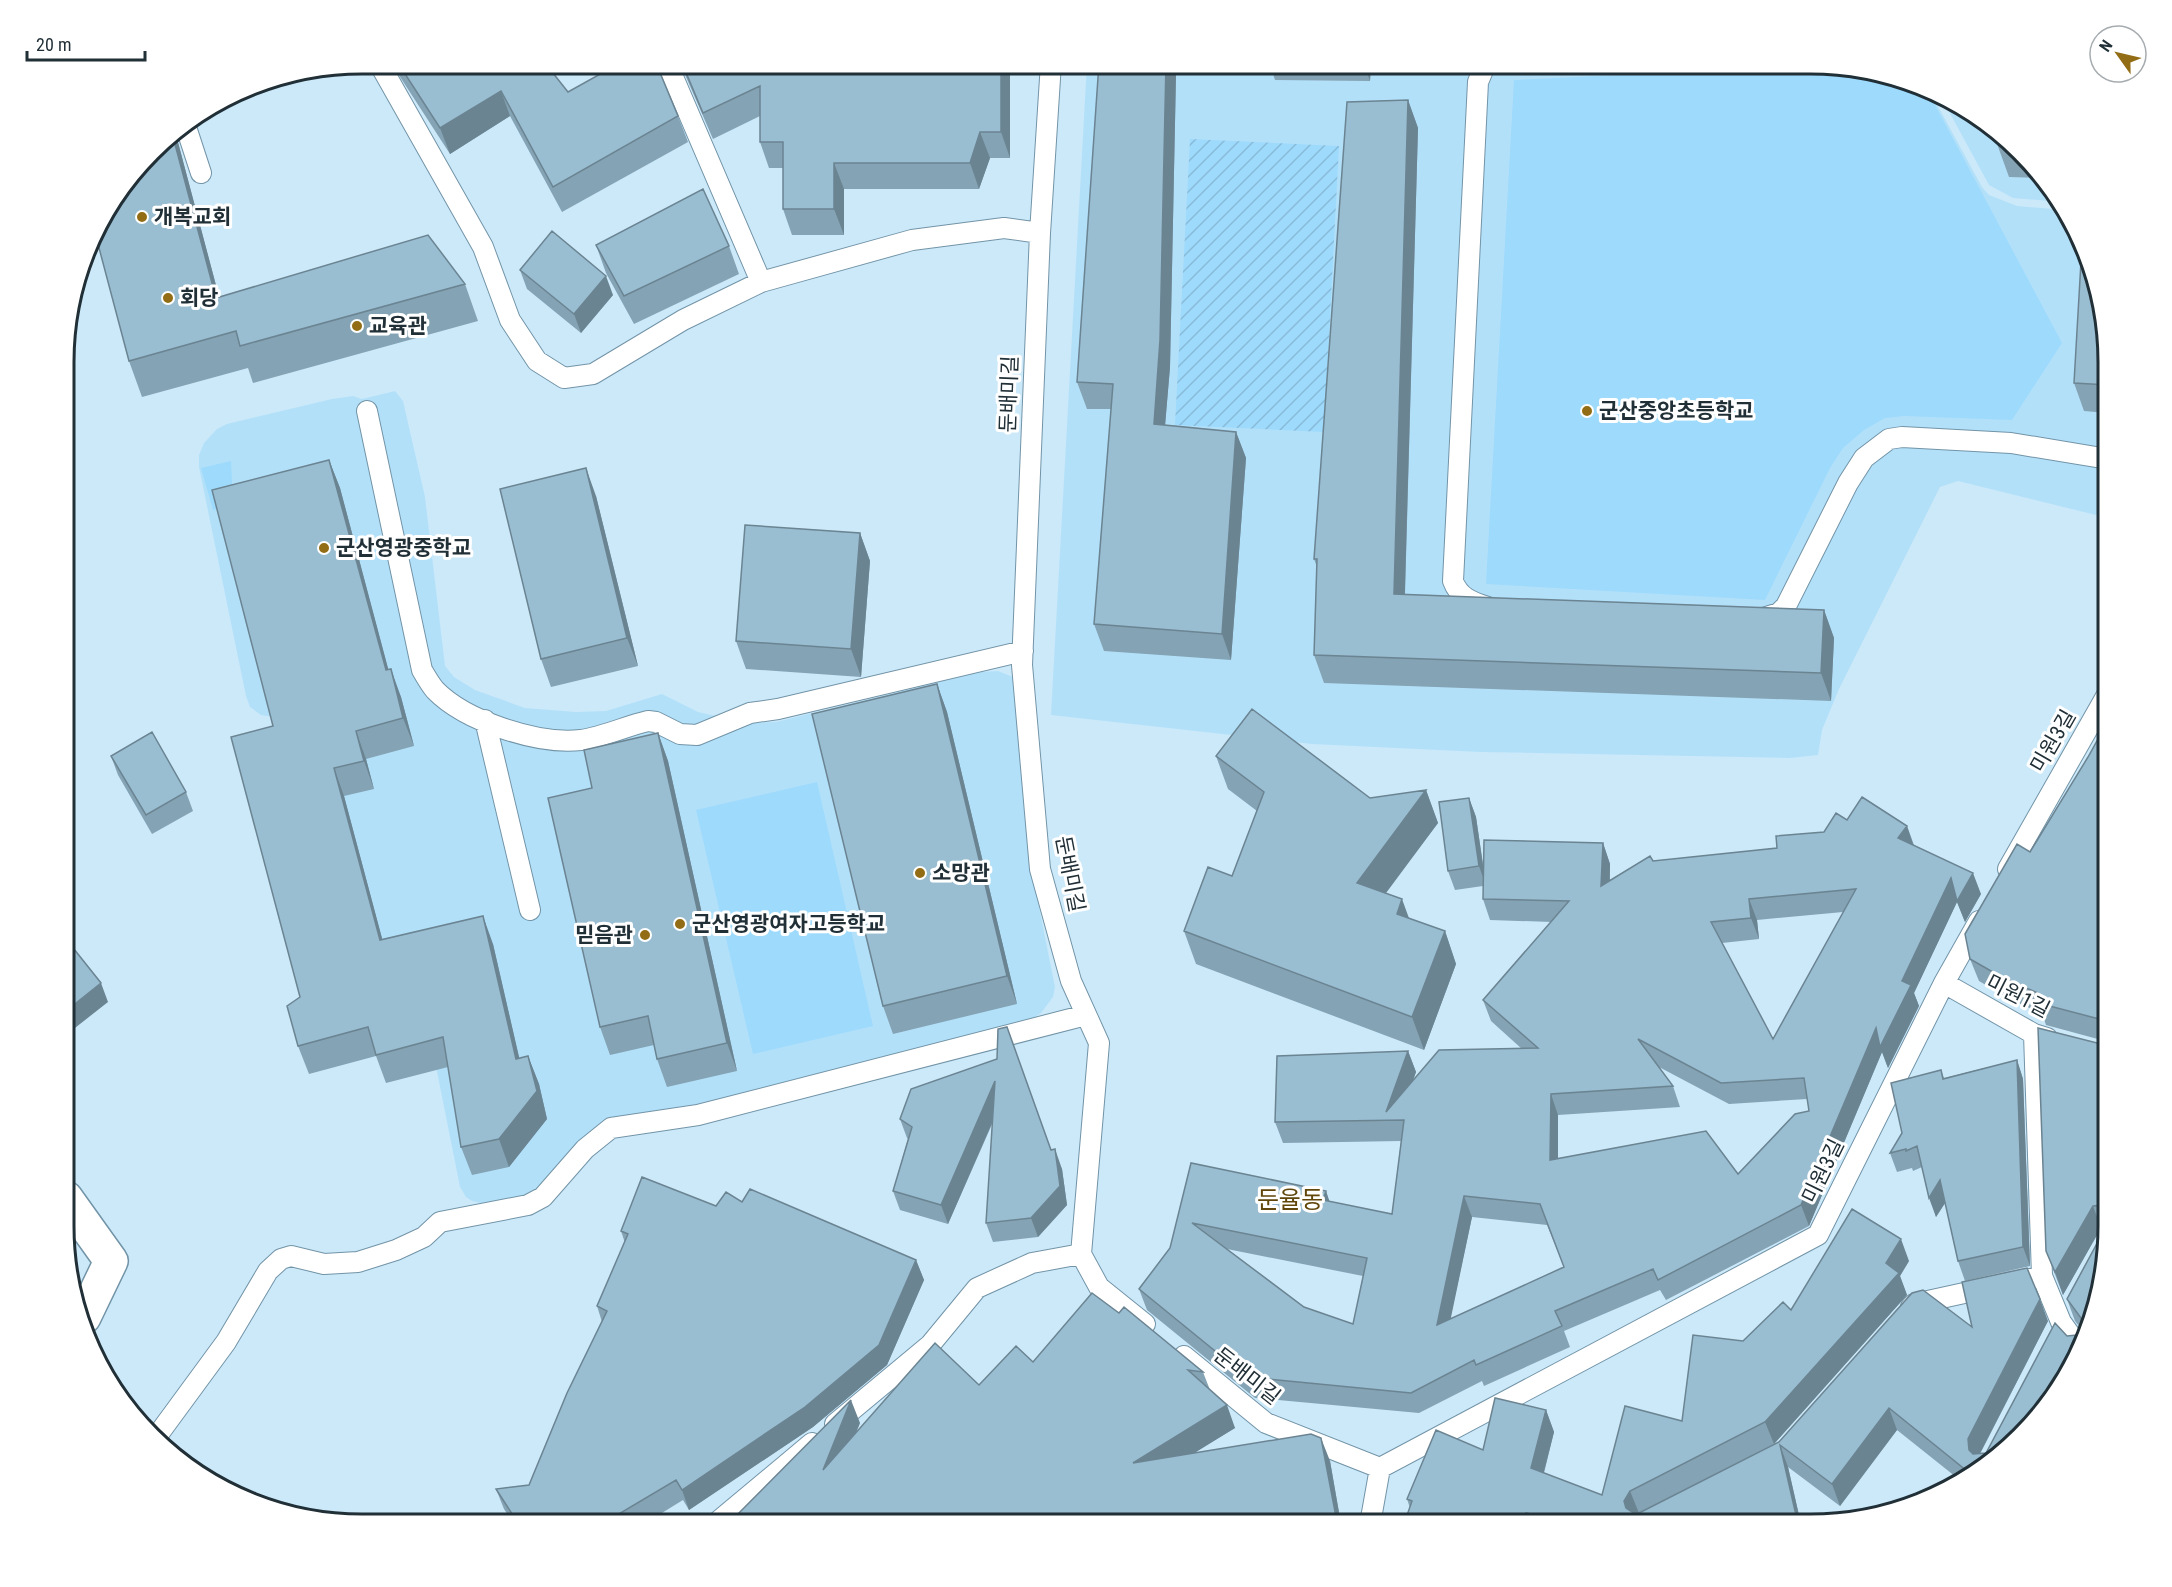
<svg xmlns="http://www.w3.org/2000/svg" width="2172" height="1587" font-family="'Roboto Condensed','Noto Sans KR',sans-serif">
  <style>
    .built { fill: #b3e0f9 }
    .park { fill: #9edafc }
    .garden { fill: url(#garden-furrows) }
    .lines { fill: none; stroke-linecap: round; stroke-linejoin: round }
    .lane-casing { stroke: #7294a7; stroke-width: 22 }
    .street-casing { stroke: #7294a7; stroke-width: 36 }
    .lane { stroke: #fff; stroke-width: 20 }
    .street { stroke: #fff; stroke-width: 33 }
    .wall { fill: #84a3b4; fill-rule: evenodd }
    .shaded-wall { fill: #6b8492 }
    .building { fill: #99bdd1; stroke: #6b8492; stroke-width: 1.5; fill-rule: evenodd }
    .poi-dot { fill: #926d15; stroke: #fff; stroke-width: 2 }
    .labels { text-anchor: middle; stroke-width: 6; stroke-linejoin: round; paint-order: stroke }
    .poi-label { font-size: 21px; font-weight: bold; fill: #212f37; stroke: #fff; text-anchor: start }
    .street-label { font-size: 21px; fill: #212f37; stroke: #fff }
    .quarter-label { font-size: 24px; fill: #61470b; stroke: #fff }
    .rim { fill: none; stroke: #212f37; stroke-width: 3 }
  </style>
  <defs>
    <pattern id="garden-furrows" width="10" height="10" patternUnits="userSpaceOnUse" patternTransform="scale(1.5)"><rect width="10" height="10" fill="#9edafc"/><path d="M-1 1l2-2M0 10L10 0M9 11l2-2" fill="none" stroke="#88bbd9"/></pattern>
  </defs>
  <rect width="100%" height="100%" fill="#cce9fa"/>
  <path class="built" d="M1087,63L1830,64L1924,86L1928,88L1982,187L1989,195L2017,206L2066,210L2078,229L2108,342V518L1958,481L1940,487L1839,689L1822,730L1818,755L1790,758L1481,752L1312,744L1051,715Z
    M1940,95L1992,125L2047,180L2061,202L2013,198L1989,185Z
    M395,391L403,401L425,497L445,666L454,677L475,690L525,708L576,712L606,711L662,694L698,712L747,723L776,722L980,672L998,671L1013,677L1034,882L1055,987L1053,997L1041,1013L1032,1019L696,1106L607,1118L576,1143L545,1182L524,1197L486,1204L472,1201L466,1197L460,1187L422,996L402,982L274,717L261,715L250,707L246,696L199,467V455L204,443L217,429L227,424L332,399L353,396L362,399Z"/>
  <path class="park" d="M1711,64H1830L1925,86L2062,343L2012,420L1904,416L1885,418L1864,430L1843,448L1830,468L1765,600L1486,584L1514,80L1704,71Z
    M231,461L233,505L213,510L201,468Z
    M817,782L873,1026L753,1054L696,810Z"/>
  <path class="garden" d="M1190,139L1339,146L1324,432L1175,425Z"/>
  <g class="lines">
    <g class="lane-casing">
      <path id="lane" d="M379,63L483,247L510,320L537,361L564,378L593,374L683,320L761,282L912,240L1004,228L1040,233
        M667,63L761,282
        M1051,63L1040,233L1022,665L1040,869L1071,981L1099,1043L1081,1254L1099,1287L1145,1324
        M1486,63L1478,82L1453,581C1459,597 1471,602 1488,607
        M185,124L201,173
        M367,411L422,670C426,677 430,684 435,690C465,721 538,745 581,740C603,737 626,726 648,721L656,722L680,734L697,735L750,713L778,709L1023,651
        M1763,618L1779,613L1786,606L1848,483L1864,458L1889,439L1902,437L2011,443L2108,459
        M485,720L530,910
        M2008,869L2108,693
        M1944,983L2034,1034L2047,1038
        M2034,1034L2042,1276L2061,1322L2079,1347
        M1911,1307L1914,1304L2042,1276
        M1184,1356L1266,1423L1380,1468
        M835,1424L930,1345L977,1288L1032,1263L1081,1254
        M157,1436L226,1342L268,1271L281,1259L291,1256L324,1264L358,1262L396,1250L424,1237L440,1222L528,1205L543,1197L585,1149L611,1128L698,1115L1086,1015
        M1380,1468L1818,1235L1944,983L1979,921
        M715,1524L812,1443
        M1370,1524L1380,1468"/>
    </g>
    <g class="street-casing">
      <path id="street" d="M66,1198L111,1261L84,1317"/>
    </g>
    <use href="#lane" class="lane"/>
    <use href="#street" class="street"/>
  </g>
  <path class="wall" d="M391,63H545L568,92L678,116L688,142L562,212L510,116L450,154Z
    M680,63H1010V158H990L979,189H844V235H792L783,209V168H769L760,142V116L713,139Z
    M1099,63H1371L1370,81L1275,80L1273,74H1176L1170,367L1165,425L1236,432L1246,458L1231,660L1104,651L1094,624L1111,409H1087L1077,382Z
    M1408,100L1418,128L1405,595L1824,610L1834,638L1831,701L1324,683L1314,655L1317,567L1314,559Z
    M1996,129L2046,178L2009,177L1996,141Z
    M175,131L219,297L465,284L478,321L253,383L248,368L142,397L129,361Z
    M596,245L729,246L739,274L634,324L606,273Z
    M520,270L613,295L581,333L527,289Z
    M2108,342V413L2084,411L2074,383Z
    M329,460L340,488L388,669L401,697L414,746L366,759L374,789L344,796L382,939L493,944L519,1058L528,1056L539,1084L547,1119L509,1167L472,1175L461,1147L448,1067L386,1083L376,1056L309,1074L298,1046L300,997L273,726Z
    M596,496L638,666L551,687L541,659Z
    M860,533L870,561L861,677L746,669L736,641Z
    M937,684L947,712L1017,1004L893,1034L883,1006Z
    M2108,721V1245L2093,1322L1992,1462L1961,1481L1897,1430L1840,1506L1788,1467L1801,1524H1404L1410,1508L1407,1499L1546,1410L1554,1432L1544,1473L1602,1495L1682,1421L1743,1341L1791,1310L1909,1261L1900,1276L1907,1295L1774,1444L1640,1513L1779,1442L1972,1327L2048,1321L1980,1454L1986,1453L2067,1336L2077,1335L2082,1330L2075,1321L2067,1299L2106,1228H2101L2063,1295L2046,1251L2097,1043L2105,1041L2046,1025L2042,1013L2013,1001L1979,981L1970,959L2030,852L2088,757Z
    M658,733L668,761L737,1071L667,1087L657,1059L654,1045L610,1055L600,1027L592,788Z
    M111,756L186,792L193,811L152,834L118,775Z
    M1216,756L1370,798L1426,790L1438,823L1385,893L1409,918L1445,931L1456,964L1424,1050L1196,964L1184,931L1232,876L1257,811L1228,789Z
    M1469,798L1476,817L1484,871L1603,843L1610,864V880L1653,861L1777,848L1824,832L1847,820L1907,826L1914,845L1981,894L1965,922L1957,902L1914,993L1919,1006L1888,1068L1882,1052L1809,1226L1666,1300L1660,1290L1564,1331L1570,1347L1484,1386L1482,1381L1419,1413L1255,1398L1147,1310L1139,1289L1170,1248L1191,1163L1326,1191L1329,1201L1392,1214L1401,1141L1283,1143L1275,1122L1408,1051L1416,1072L1413,1081L1522,1049L1491,1021L1483,1000L1552,922L1490,920L1483,899V886L1455,890L1448,871ZM1843,912L1773,1039L1722,943L1759,939L1757,920ZM1659,1067L1729,1104L1807,1099L1809,1111L1738,1174L1558,1159V1115L1680,1107L1673,1086ZM1472,1217L1547,1225L1564,1267L1450,1319ZM1227,1249L1363,1276L1353,1324L1304,1307Z
    M997,1059L1062,1169L1067,1205L1038,1237L993,1242L986,1223L993,1122L948,1224L900,1210L893,1191L908,1139L907,1138L900,1119Z
    M2017,1060L2023,1079L2030,1266L1965,1281L1958,1261L1945,1203L1936,1217L1922,1167L1913,1171L1912,1168L1897,1172L1890,1153L1941,1070L1944,1078Z
    M742,1202L916,1260L924,1280L887,1365L813,1427L689,1510L683,1500L644,1524L513,1523L504,1509L496,1489L529,1485L602,1322L597,1306L625,1243L621,1231L716,1206Z
    M1119,1313L1203,1372L1210,1390L1235,1428L1193,1453L1330,1461L1341,1524H728L860,1423L855,1434L979,1385L1033,1362Z"/>
  <path class="shaded-wall" d="M1001,63H1010V158L1001,132Z
    M1166,63H1172L1176,74L1170,367L1163,450L1154,424Z
    M1364,63H1371L1370,81Z
    M501,91L510,116L450,154L440,128Z
    M1408,100L1418,128L1404,622L1394,594Z
    M175,131L229,334L216,298L172,133Z
    M980,132L990,158L979,189L970,163Z
    M834,163L844,189V235L834,209Z
    M606,276L613,295L581,333L574,314Z
    M1236,432L1246,458L1231,660L1222,634Z
    M329,460L340,488L396,698L386,670Z
    M586,468L596,496L638,666L627,638Z
    M860,533L870,561L861,677L851,649Z
    M1824,610L1834,638L1831,701L1821,673Z
    M391,669L401,697L414,746L403,718Z
    M937,684L947,712L1017,1004L1007,976Z
    M356,731L366,759L374,789L364,761Z
    M658,733L668,761L737,1071L727,1043Z
    M334,768L344,796L390,968L380,940Z
    M1426,790L1438,823L1369,916L1357,883Z
    M1469,798L1476,817L1486,886L1479,866Z
    M1907,826L1914,847L1898,838Z
    M1603,843L1610,864L1609,907L1601,886Z
    M1973,873L1981,894L1965,922L1957,902L1914,993L1919,1006L1888,1068L1882,1052L1809,1226L1801,1205L1876,1028L1902,981L1951,878Z
    M1402,899L1414,932L1397,914Z
    M1749,899L1757,920L1759,939L1751,918Z
    M483,916L493,944L526,1087L516,1059Z
    M1445,931L1456,964L1424,1050L1412,1017Z
    M101,983L108,1002L66,1035V1011Z
    M1408,1051L1416,1072L1398,1120L1386,1112Z
    M528,1056L539,1084L547,1119L509,1167L499,1139Z
    M2017,1060L2023,1079L2030,1266L2023,1247Z
    M995,1081L1002,1100L948,1224L941,1205Z
    M1551,1094L1558,1115V1181L1550,1160Z
    M1055,1149L1062,1169L1067,1205L1038,1237L1031,1218L1057,1167Z
    M1940,1180L1947,1200L1936,1217L1929,1198Z
    M1326,1191L1333,1212L1323,1200Z
    M1464,1196L1472,1217L1445,1346L1437,1325Z
    M2093,1206L2101,1228L2063,1295L2055,1272Z
    M1901,1239L1909,1261L1900,1276L1907,1295L1774,1444L1765,1422L1886,1263Z
    M916,1260L924,1280L887,1365L813,1427L689,1510L682,1490Z
    M2040,1299L2048,1321L1976,1461L1969,1450L1968,1439Z
    M851,1400L860,1423L832,1492L823,1470Z
    M1227,1405L1235,1428L1141,1486L1133,1463Z
    M1889,1408L1897,1430L1840,1506L1832,1484Z
    M1546,1410L1554,1432L1539,1491L1531,1468Z
    M1321,1438L1330,1461L1341,1524H1338L1337,1522Z
    M1780,1445L1788,1467L1801,1524H1798Z
    M1630,1491L1639,1513L1632,1524L1626,1508L1624,1501Z
    M1526,1513L1530,1524H1523Z"/>
  <path class="building" d="M398,63H545L568,92L620,63H656L678,116L553,187L501,91L440,128Z
    M682,63H1001V132H980L970,163H834V209H783V142H760V86L703,113Z
    M1099,63H1166L1160,340L1154,424L1236,432L1222,634L1094,624L1113,384L1077,382Z
    M1408,100L1394,594L1824,610L1821,673L1314,655L1317,559H1314L1347,102Z
    M1996,129L2009,141H1996Z
    M172,133L216,298L428,235L465,284L240,346L236,331L129,361L94,229L164,137Z
    M703,189L729,246L624,296L596,245Z
    M552,231L606,276L574,314L520,270Z
    M2082,244L2108,342V385L2074,383Z
    M329,460L386,670L391,669L403,718L356,731L364,761L334,768L380,940L483,916L516,1059L528,1056L537,1091L499,1139L461,1147L443,1037L376,1055L368,1027L298,1046L287,1006L300,997L231,737L273,726L212,490Z
    M586,468L627,638L541,659L500,489Z
    M745,525L860,533L851,649L736,641Z
    M937,684L1007,976L883,1006L812,714Z
    M1252,709L1370,798L1426,790L1357,883L1402,899L1397,914L1445,931L1412,1017L1184,931L1208,867L1232,876L1264,792L1216,756Z
    M2108,721V1026L2103,1020L2038,1003V993L2005,979L1970,959L1965,934L2017,844L2030,852L2088,757Z
    M152,732L186,792L146,815L111,756Z
    M658,733L727,1043L657,1059L648,1016L600,1027L548,798L592,788L584,750Z
    M1862,797L1907,826L1898,838L1973,873L1957,901L1951,878L1902,981L1911,985L1880,1047L1876,1028L1801,1205L1658,1280L1653,1269L1555,1311L1562,1326L1476,1365L1474,1360L1411,1393L1247,1377L1139,1289L1170,1248L1191,1163L1326,1191L1323,1200L1392,1214L1404,1120L1275,1122L1277,1056L1408,1051L1386,1112L1439,1050L1538,1048L1483,1000L1569,901L1483,899L1484,840L1603,843L1601,886L1650,856L1653,861L1777,848L1776,836L1824,832L1836,813L1847,820ZM1856,889L1773,1039L1711,922L1751,918L1749,899ZM1638,1039L1721,1083L1804,1078L1809,1111L1795,1114L1738,1174L1706,1131L1550,1160L1551,1094L1673,1086ZM1464,1196L1540,1204L1564,1267L1437,1325ZM1192,1223L1367,1258L1353,1324L1304,1307Z
    M1469,798L1479,866L1448,871L1439,802Z
    M66,939L101,983L66,1011Z
    M1007,1027L1051,1150L1055,1149L1060,1186L1031,1218L986,1223L995,1081L941,1205L893,1191L912,1127L900,1119L911,1089L997,1059L998,1029Z
    M2038,1028L2097,1043L2108,1040V1210L2105,1205L2093,1206L2055,1272L2046,1251Z
    M2017,1060L2023,1247L1958,1261L1940,1180L1929,1198L1917,1146L1906,1151V1149L1890,1153L1902,1133L1891,1083L1941,1070L1943,1079Z
    M642,1177L716,1206L726,1192L742,1202L750,1189L916,1260L879,1345L805,1407L682,1490L676,1480L617,1515L621,1523H518L496,1489L529,1485L567,1393L607,1311L597,1306L628,1234L621,1231Z
    M1852,1209L1901,1239L1886,1263L1899,1273L1765,1422L1630,1491L1624,1501L1626,1508L1635,1514L1641,1512L1779,1442L1912,1293L1923,1290L1972,1327L1962,1282L2027,1268L2040,1299L1968,1439L1969,1450L1973,1454L1986,1453L2055,1323L2067,1336L2077,1335L2082,1330L2081,1318L2067,1299L2108,1223V1245L2093,1322L2047,1407L1992,1462L1972,1475L1889,1408L1832,1484L1780,1445L1798,1524H1574L1526,1513L1523,1524H1404L1412,1501L1407,1499L1436,1430L1483,1450L1495,1398L1546,1410L1531,1468L1602,1495L1625,1406L1682,1421L1693,1335L1743,1341L1783,1302L1791,1310Z
    M1092,1293L1119,1313L1124,1307L1203,1372L1188,1370L1227,1405L1133,1463L1311,1434L1321,1438L1337,1522L1318,1524H728L851,1400L823,1470L935,1343L979,1385L1016,1346L1033,1362Z"/>
  <g class="poi-dot">
    <circle cx="142" cy="217" r="6"/>
    <circle cx="168" cy="298" r="6"/>
    <circle cx="357" cy="326" r="6"/>
    <circle cx="1587" cy="411" r="6"/>
    <circle cx="324" cy="548" r="6"/>
    <circle cx="920" cy="873" r="6"/>
    <circle cx="680" cy="924" r="6"/>
    <circle cx="645" cy="935" r="6"/>
  </g>
  <g class="labels">
    <g class="poi-label">
      <text x="154" y="224">개복교회</text>
      <text x="180" y="305">회당</text>
      <text x="369" y="333">교육관</text>
      <text x="1599" y="418">군산중앙초등학교</text>
      <text x="336" y="555">군산영광중학교</text>
      <text x="932" y="880">소망관</text>
      <text x="692" y="931">군산영광여자고등학교</text>
      <text x="633" y="942" text-anchor="end">믿음관</text>
    </g>
    <g class="street-label">
      <text transform="translate(1009 394) rotate(-88)" y="7">둔배미길</text>
      <text transform="translate(2053 741) rotate(-60)" y="7">미원3길</text>
      <text transform="translate(1070 874) rotate(79)" y="7">둔배미길</text>
      <text transform="translate(2018 996) rotate(27)" y="7">미원1길</text>
      <text transform="translate(1823 1171) rotate(-64)" y="7">미원3길</text>
      <text transform="translate(1247 1376) rotate(38)" y="7">둔배미길</text>
    </g>
    <g class="quarter-label">
      <text x="1290" y="1208">둔율동</text>
    </g>
  </g>
  <path d="M0 0H2172V1587H0ZM362 74H1810A288 288 0 0 1 2098 362V1226A288 288 0 0 1 1810 1514H362A288 288 0 0 1 74 1226V362A288 288 0 0 1 362 74Z" fill="#fff" fill-rule="evenodd"/>
  <path class="rim" d="M362 74H1810A288 288 0 0 1 2098 362V1226A288 288 0 0 1 1810 1514H362A288 288 0 0 1 74 1226V362A288 288 0 0 1 362 74Z"/>
  <g transform="translate(2118 54) rotate(304)"><circle r="28" fill="#ffffff" stroke="#a6acaf" stroke-width="1.5"/>
  <path d="M0-4.5L10 22L0 15L-10 22Z" fill="#926d15"/>
  <text y="-9" font-size="16" font-weight="bold" text-anchor="middle" fill="#212f37">N</text>
  </g>
  <path d="M27 51v9h118v-9" fill="none" stroke="#212f37" stroke-width="3"/>
  <text x="36" y="51" font-size="18" fill="#212f37" stroke="#ffffff" stroke-width="4.5" paint-order="stroke">20 m</text>
</svg>
